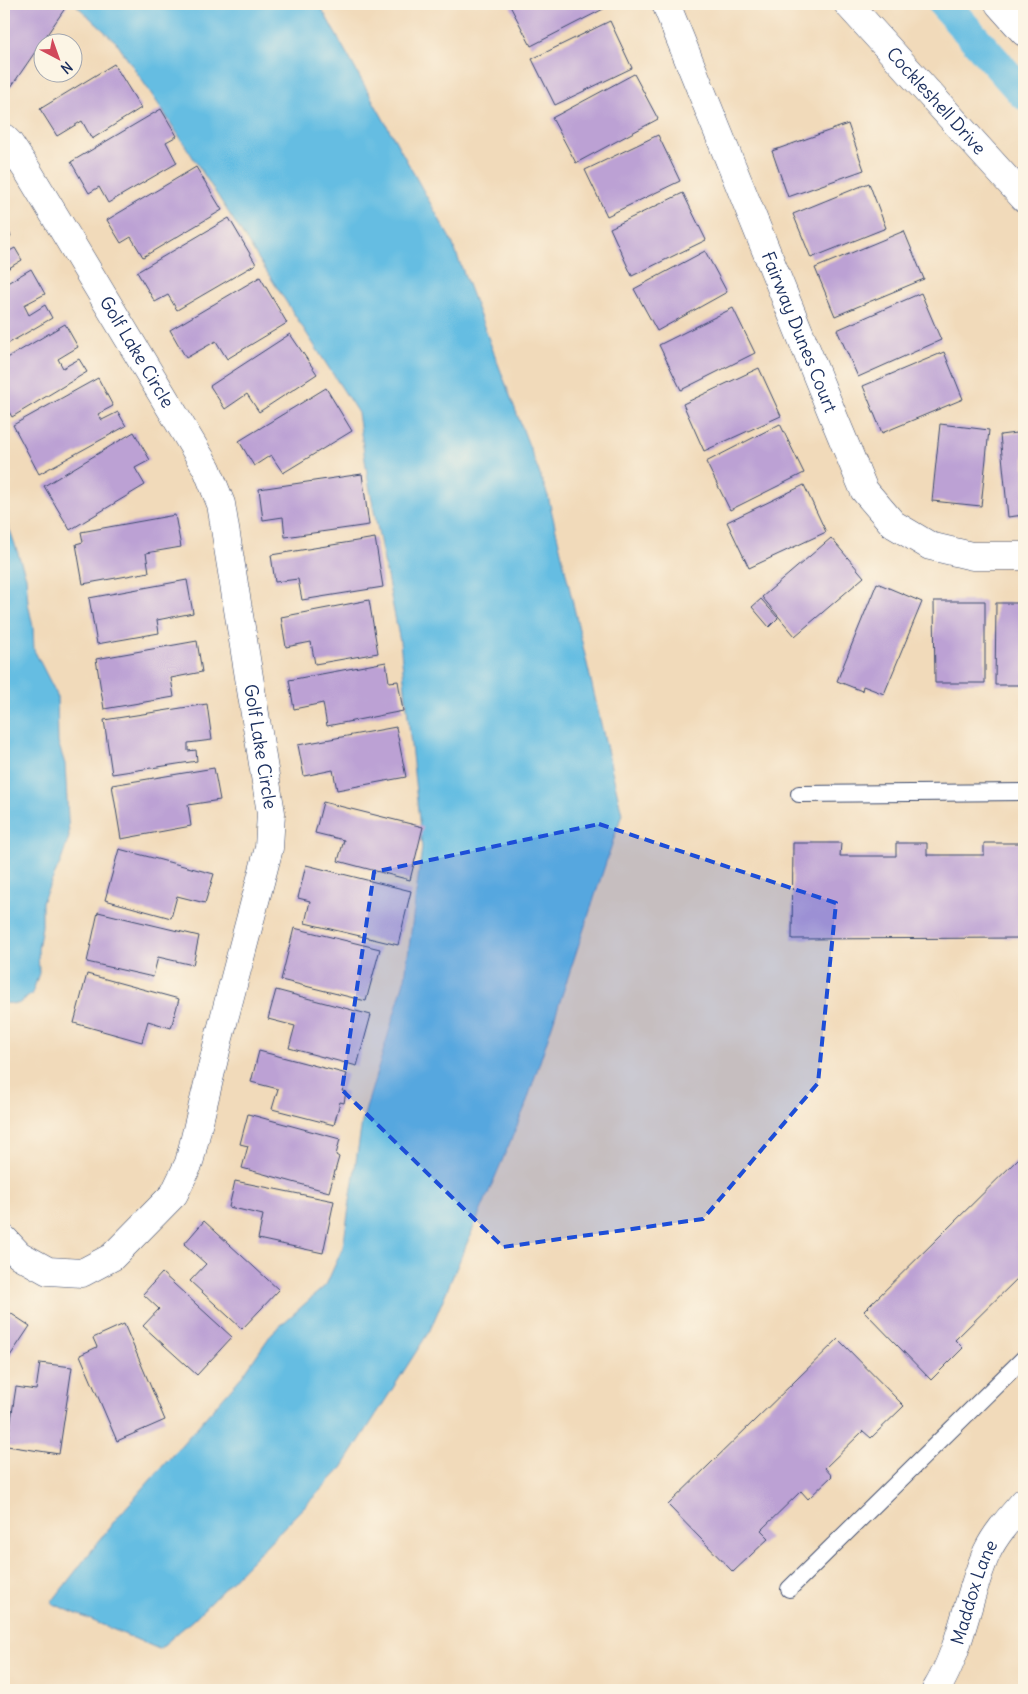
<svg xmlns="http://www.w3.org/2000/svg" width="1028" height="1694" font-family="Delius,sans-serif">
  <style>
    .water { fill: #65bde2; stroke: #4076a0 }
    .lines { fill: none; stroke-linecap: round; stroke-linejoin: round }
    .canal { stroke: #65bde2; stroke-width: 32 }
    .building { fill: #bca1d4 }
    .lane-casing { stroke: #3b496c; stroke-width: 18 }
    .street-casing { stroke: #3b496c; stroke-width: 29 }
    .lane { stroke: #fff; stroke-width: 16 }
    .street { stroke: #fff; stroke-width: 28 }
    .marked { fill: #1d4ed8; fill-opacity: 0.2; stroke: #1d4ed8; stroke-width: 4; stroke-dasharray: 10 6; stroke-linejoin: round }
    .labels { text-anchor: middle; stroke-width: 4; stroke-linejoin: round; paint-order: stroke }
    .street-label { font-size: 18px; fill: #1b2f5e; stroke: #fcf5e5 }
  </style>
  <rect width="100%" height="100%" fill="#fcf5e5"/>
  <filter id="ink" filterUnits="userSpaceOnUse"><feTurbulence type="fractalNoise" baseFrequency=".02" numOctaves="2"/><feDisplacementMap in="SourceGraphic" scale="10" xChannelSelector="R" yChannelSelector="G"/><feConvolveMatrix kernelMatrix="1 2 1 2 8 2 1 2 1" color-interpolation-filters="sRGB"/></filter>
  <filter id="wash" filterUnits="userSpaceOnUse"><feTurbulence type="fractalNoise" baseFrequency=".0096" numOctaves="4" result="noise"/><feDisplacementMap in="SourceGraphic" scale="20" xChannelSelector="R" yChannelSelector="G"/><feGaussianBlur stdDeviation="1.12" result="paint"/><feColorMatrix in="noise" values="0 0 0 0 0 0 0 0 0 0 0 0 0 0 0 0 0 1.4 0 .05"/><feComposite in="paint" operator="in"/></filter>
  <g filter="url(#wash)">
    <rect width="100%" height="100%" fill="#f1daba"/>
    <path class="water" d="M75,4H319L452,242L548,496L622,814L525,1107L430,1330L342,1468L195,1618L159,1649L51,1603L116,1519L243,1375L272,1333L326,1285L343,1247L362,1122L405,978L422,848L400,642L368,480L358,413L163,111L116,42Z
      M4,519L11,533L26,577L28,603L33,627L34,650L57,695L58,742L65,764L69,837L61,861L42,902V926L38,949L39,973L32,994L18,1004L4,1003Z"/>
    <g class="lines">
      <path class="canal" d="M944,4L1024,94"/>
    </g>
    <g id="blocks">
      <path class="building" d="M4,4H68L11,87L4,82Z
        M509,4H613L531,46Z
        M610,21L632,68L555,105L532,59Z
        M114,64L141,108L92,139L82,121L57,136L40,109Z
        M634,74L658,119L576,163L552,118Z
        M161,109L177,136L166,142L177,163L108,203L99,187L89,193L71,162Z
        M848,124L864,170L788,197L772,151Z
        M658,135L680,181L607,216L585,170Z
        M196,167L222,210L143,257L131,237L121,243L107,220Z
        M869,183L886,228L811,258L793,214Z
        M683,193L706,240L632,276L610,228Z
        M229,218L256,264L177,310L168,295L155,302L137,272Z
        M4,223L11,236L4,240Z
        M904,231L924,279L835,316L815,268Z
        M15,248L22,260L4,271V254Z
        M705,251L727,292L657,331L634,289Z
        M31,269L45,294L24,305L29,315L45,305L52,318L4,346V285Z
        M260,277L287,323L227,359L216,341L186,358L170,330Z
        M921,293L941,340L858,377L837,330Z
        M733,308L755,353L681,390L659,345Z
        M65,324L78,347L58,359L63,368L79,359L87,372L12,417L4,403V360Z
        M290,334L317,374L259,412L247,394L225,409L210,386Z
        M944,352L963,399L882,433L863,386Z
        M759,368L781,416L704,451L683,404Z
        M98,378L113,406L98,414L102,420L118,412L126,426L39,474L13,425Z
        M326,388L352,431L283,473L271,455L254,466L239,441Z
        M780,424L804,473L730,510L706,462Z
        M940,424L989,430L981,506L932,501Z
        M134,432L150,460L135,468L145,485L70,530L44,486Z
        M1024,432V515L1008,517L1000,435Z
        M362,474L369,525L285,537L283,517L263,520L259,489Z
        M804,485L826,532L749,568L727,522Z
        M175,515L181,547L146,553L149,572L83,584L76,544L83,542L81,532Z
        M375,538L383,587L302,600L298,579L275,582L271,555Z
        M831,538L864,577L795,636L762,597Z
        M187,580L193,613L157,620L159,633L97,644L89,598Z
        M877,583L922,602L884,694L863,686L862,691L837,681Z
        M761,599L778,618L769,627L752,607Z
        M369,600L378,653L315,664L311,642L286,647L281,617Z
        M934,601H985V683H935Z
        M996,603H1024V685H995Z
        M197,641L202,672L171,678L174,697L104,709L96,659Z
        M386,662L389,682L398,681L403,711L327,726L323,703L294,709L289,680Z
        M207,704L212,740L188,743V751L196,750L197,761L112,774L104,720Z
        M396,727L406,777L337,790L333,770L304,776L298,745Z
        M214,768L220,800L188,805L191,826L121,839L112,785Z
        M323,802L423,827L410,880L338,861L344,840L315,833Z
        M793,843H841L840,856H896V843H927V855H984V843H1024V938L792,939Z
        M119,849L214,874L205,903L177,896L171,918L105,900Z
        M306,865L411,891L398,945L305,923L310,901L298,898Z
        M98,912L199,936L193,965L158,957L153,977L87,962Z
        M294,928L380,949L366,1001L281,980Z
        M87,974L179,999L171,1028L148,1021L142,1042L74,1023Z
        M276,990L371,1015L357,1066L289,1048L295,1026L268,1019Z
        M259,1051L347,1074L342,1091L346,1092L344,1103L340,1102L334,1125L272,1109L278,1089L251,1082Z
        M248,1114L340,1139L336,1155L339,1157L329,1192L242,1168L248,1146L240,1144Z
        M1024,1153V1272L955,1340L963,1348L931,1380L864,1311Z
        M235,1181L334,1201L323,1253L258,1239L263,1215L229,1207Z
        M204,1221L279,1290L242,1329L190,1281L206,1264L184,1244Z
        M162,1273L232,1337L197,1375L143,1326L159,1309L143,1294Z
        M4,1309L30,1326L4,1365Z
        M124,1324L165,1420L117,1441L80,1355L97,1347L93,1338Z
        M838,1339L904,1406L871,1438L863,1431L825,1468L832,1476L808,1499L801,1491L761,1530L769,1538L733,1572L668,1505Z
        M40,1363L72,1367L59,1454L7,1446L16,1387L36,1390Z"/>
    </g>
  </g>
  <g filter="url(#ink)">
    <use href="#blocks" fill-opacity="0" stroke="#3b496c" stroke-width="1"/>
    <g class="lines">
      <g class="lane-casing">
        <path id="lane" d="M799,794L1024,792
          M789,1589L1024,1358"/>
      </g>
      <g class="street-casing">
        <g id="street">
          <path id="s1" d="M666,4L832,413L864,490L893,524L930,546L972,556H1024"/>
          <path id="s2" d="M848,4L1024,198"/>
          <path d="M999,4L1024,32"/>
          <path id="s3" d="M4,138L9,143L29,173L207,469L221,504L271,813L269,848L219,1038L189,1163L174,1194L112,1257L82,1273L48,1271L19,1255L4,1239"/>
          <path id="s4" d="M936,1690C962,1648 967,1596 987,1552C996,1533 1011,1517 1024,1502"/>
        </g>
      </g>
      <use href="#lane" class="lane"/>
      <use href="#street" class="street"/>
    </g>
  </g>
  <path class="marked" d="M599,824L836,903L818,1083L703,1219L503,1247L342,1090L374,872Z"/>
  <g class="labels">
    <g class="street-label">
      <text dy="6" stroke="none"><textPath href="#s2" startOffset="131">Cockleshell Drive</textPath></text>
      <text dy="6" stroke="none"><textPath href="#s1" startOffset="354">Fairway Dunes Court</textPath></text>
      <text dy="6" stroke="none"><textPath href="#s3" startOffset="252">Golf Lake Circle</textPath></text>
      <text dy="6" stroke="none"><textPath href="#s3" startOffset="672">Golf Lake Circle</textPath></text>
      <text dy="6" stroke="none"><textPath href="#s4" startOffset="105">Maddox Lane</textPath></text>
    </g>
  </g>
  <rect width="1028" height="1694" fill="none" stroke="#fcf5e5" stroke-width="20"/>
  <g transform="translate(58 58) rotate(139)"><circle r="24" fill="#fcf5e5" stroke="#a2a6af"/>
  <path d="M0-4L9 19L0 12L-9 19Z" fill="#d1495b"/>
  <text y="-8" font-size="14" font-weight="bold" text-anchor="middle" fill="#1b2f5e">N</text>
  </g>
</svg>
